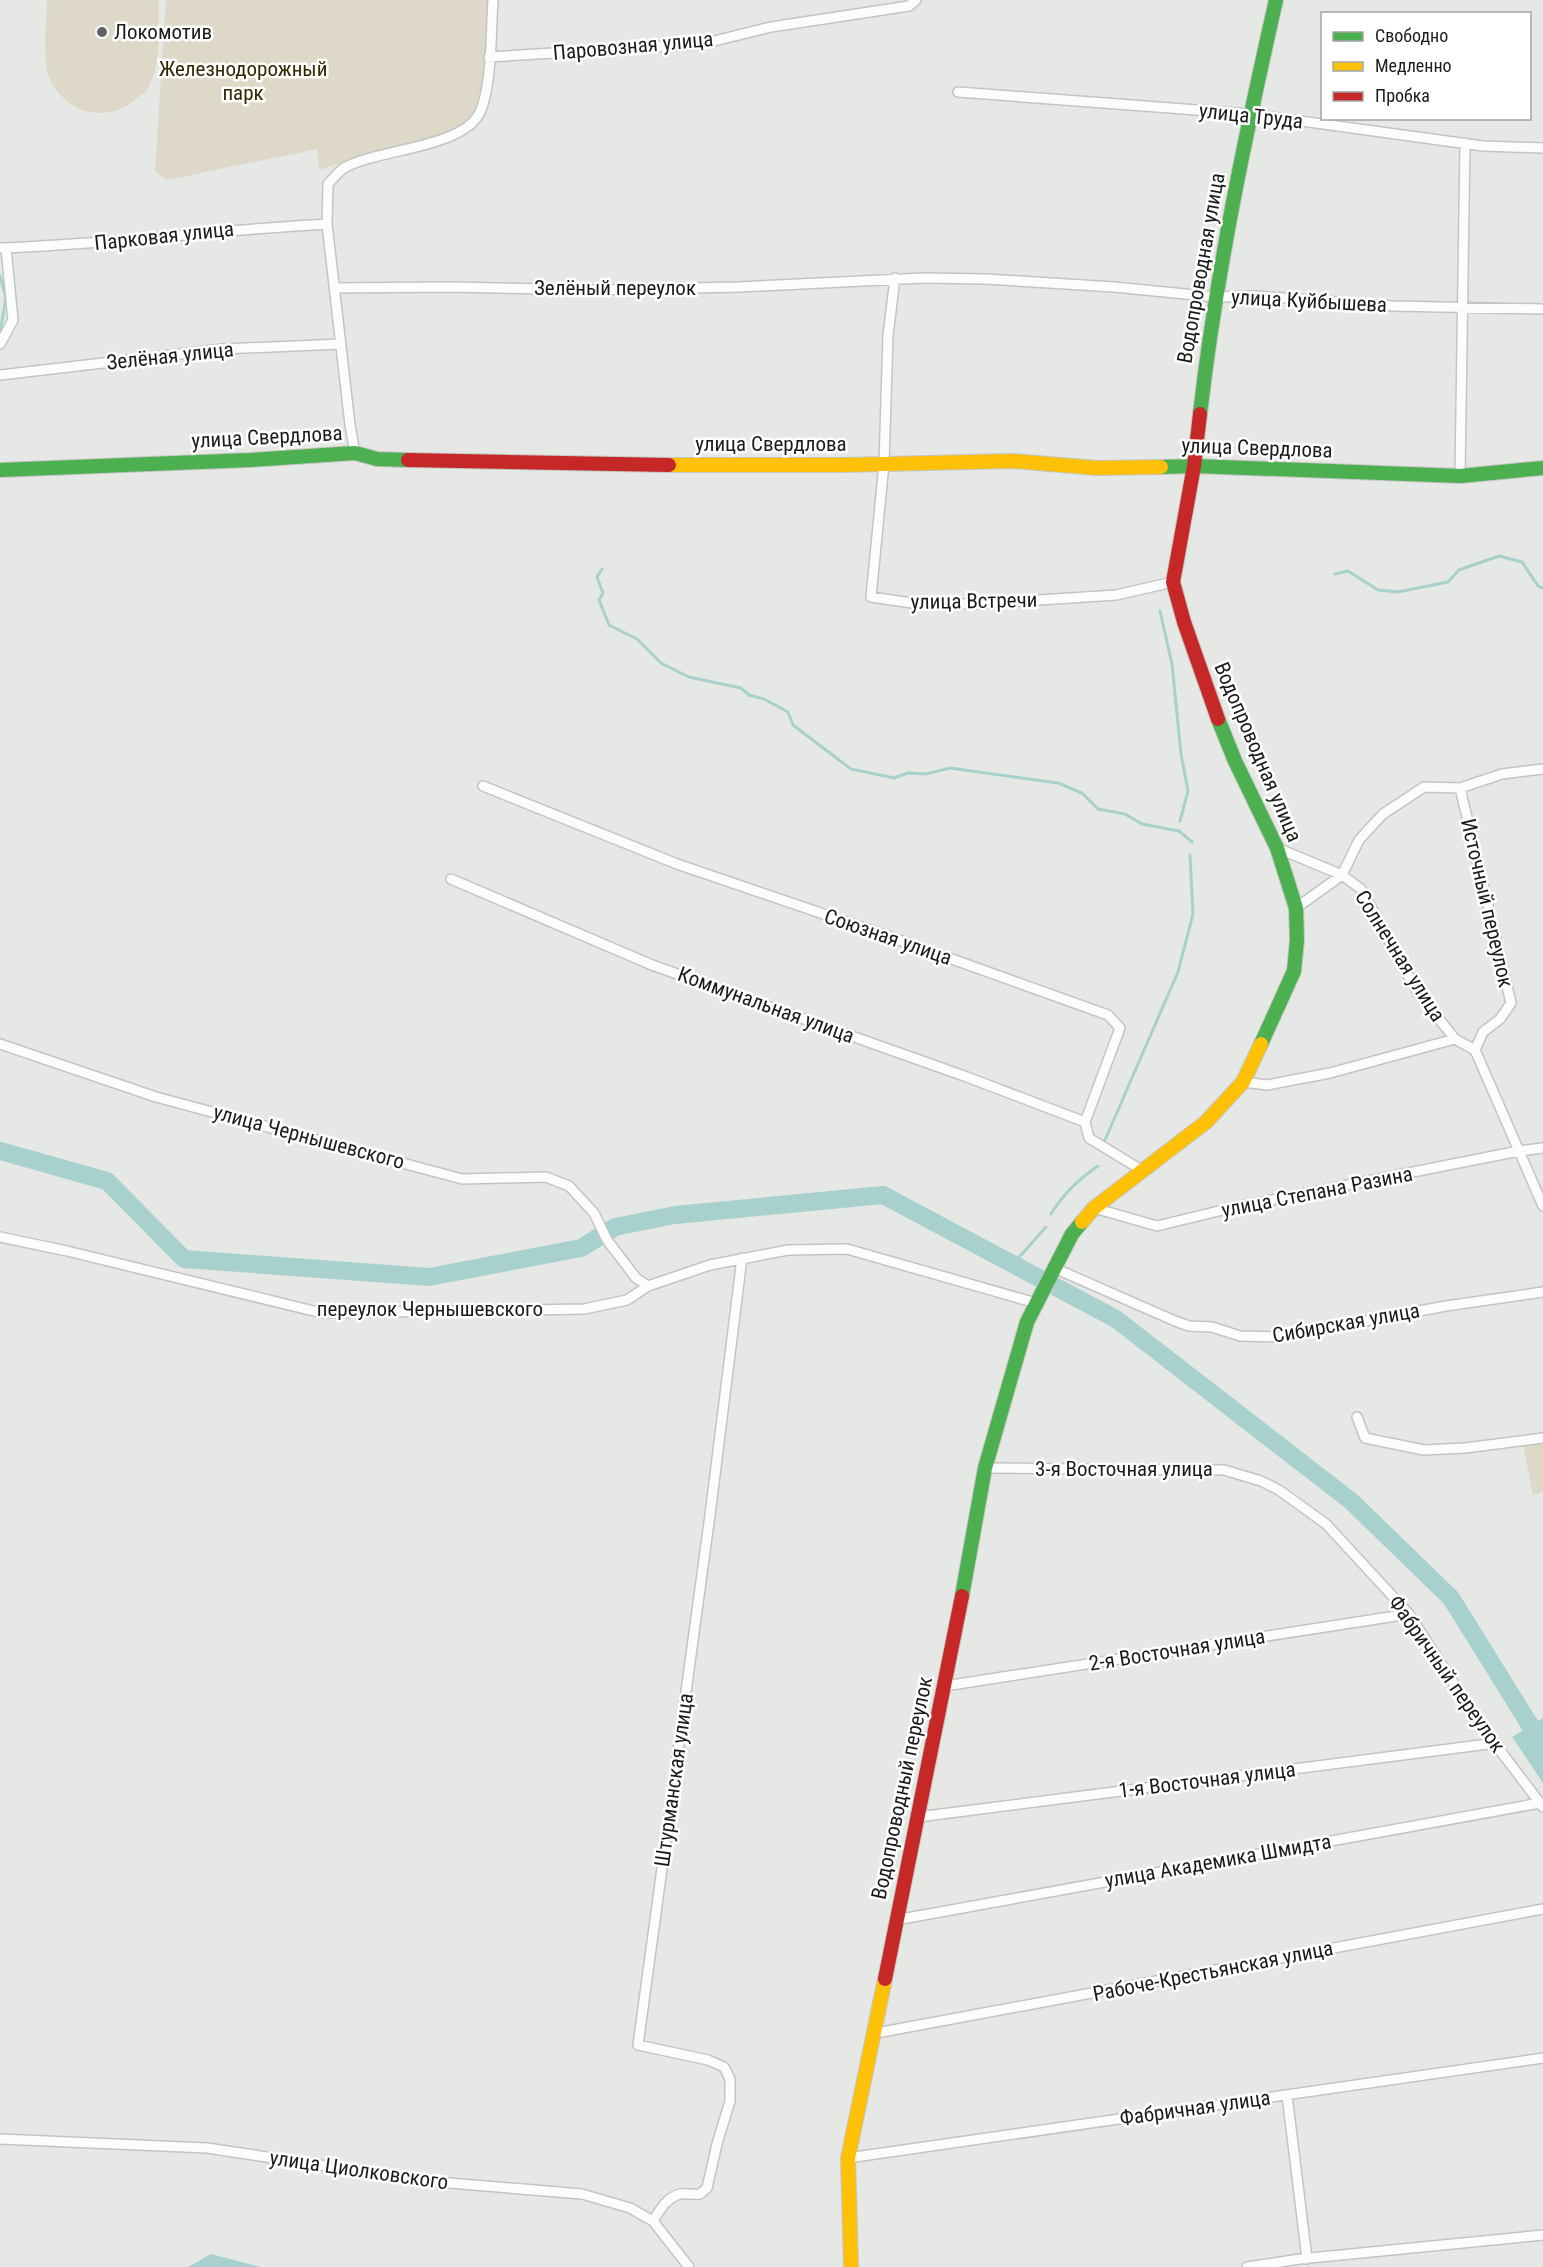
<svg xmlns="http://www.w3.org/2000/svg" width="1543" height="2267" font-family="'Roboto Condensed',sans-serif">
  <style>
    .green { fill: #ddd8c7 }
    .water { fill: #a8d1cd }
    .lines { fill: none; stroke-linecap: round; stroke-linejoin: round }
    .stream { stroke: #a8d1cd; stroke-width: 3 }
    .river { stroke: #a8d1cd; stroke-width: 18 }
    .street-casing { stroke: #c3c5c3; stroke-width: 12 }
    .fast-casing { stroke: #c3c5c3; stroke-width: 16 }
    .slow-casing { stroke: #c3c5c3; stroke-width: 16 }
    .jam-casing { stroke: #c3c5c3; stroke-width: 16 }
    .street { stroke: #fbfcfb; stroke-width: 9 }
    .fast { stroke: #4caf50; stroke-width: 14 }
    .slow { stroke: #ffc107; stroke-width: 14 }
    .jam { stroke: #c62828; stroke-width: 14 }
    .poi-dot { fill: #616361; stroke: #fff; stroke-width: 2 }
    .labels { text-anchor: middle; stroke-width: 5; stroke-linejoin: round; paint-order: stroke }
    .poi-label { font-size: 21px; fill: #1a1c1a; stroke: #fff; text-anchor: start }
    .street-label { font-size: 21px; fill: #1a1c1a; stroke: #fff }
    .park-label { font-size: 21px; fill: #332803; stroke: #fff }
  </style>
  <rect width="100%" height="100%" fill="#e6e8e5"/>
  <path class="green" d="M47,0H159C158,27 162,62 149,86C147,91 140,95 136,99C108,123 69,115 51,82C41,63 47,22 47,0Z
    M166,0H490L483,90L478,108L467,123L433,138L361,156L319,170L317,149L167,180L155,171Z
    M1543,1441V1492L1533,1495L1523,1444Z"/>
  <path class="water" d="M1543,1718V1783L1512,1737Z
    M211,2254L261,2267H188Z"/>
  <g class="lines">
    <path class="stream" d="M0,276L6,298L0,333
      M602,569L597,577L603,593L599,600L609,625L637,639L661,663L689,677L741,688L749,695L764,699L788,712L793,725L851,769L894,778L908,773L926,774L950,768L1058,783L1082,793L1098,809L1125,814L1142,824L1179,831L1192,842
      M1335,574L1348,571L1378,590L1398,592L1448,582L1459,570L1499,556L1522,562L1538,586L1543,588
      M1160,611L1172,664L1181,754L1188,791L1180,821
      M1105,1140L1178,972L1193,914L1190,855
      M1051,1214C1064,1193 1078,1180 1098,1166
      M1015,1262L1046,1227"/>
    <path class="river" d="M0,1151L107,1181L184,1259L429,1277L581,1248L615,1227L675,1215L883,1195L1116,1319L1351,1501L1451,1598L1543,1746"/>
    <g class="street-casing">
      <path id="street" d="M489,57L702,44L771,27L909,6L916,0
        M958,92L1250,114L1483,146L1543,148
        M0,248C109,244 218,230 327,224
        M895,278L888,335L884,464L871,597L919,604H978L1116,595L1173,582
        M334,288L450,287L591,290L739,287L923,278L986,279L1114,287L1216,297L1256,296L1393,306L1543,309
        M0,344L13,320L6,248
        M0,375L223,349L341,344
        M355,453L350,425L327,224L328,184C333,179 338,172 344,168C377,149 461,148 479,114C492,90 491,29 493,0
        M1460,476L1465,143
        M483,786L677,864L882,934L1108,1015L1120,1028L1085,1122L1089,1138L1143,1171
        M1460,788L1511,1003L1500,1019L1483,1032L1475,1050L1543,1206
        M1277,848L1342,875L1361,889L1418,993L1455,1039L1475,1050
        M451,879L652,965L967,1077L1085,1122
        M1296,908L1342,875L1359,840L1383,814L1424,787L1460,788L1502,774L1543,769
        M0,1044L156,1097L462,1179L546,1177L569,1186L594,1213L607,1240L636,1278L648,1286L710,1265L788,1250L847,1249L1036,1303
        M1243,1082L1267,1085L1330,1073L1455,1039
        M1094,1208L1157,1226L1231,1208L1519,1151L1543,1148
        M0,1237L67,1251L322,1313L584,1309L627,1300L648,1286
        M1054,1268L1175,1321L1189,1326L1212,1327L1240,1336L1279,1337L1446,1306L1543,1292
        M1357,1417L1365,1438L1424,1450L1465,1448L1543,1438
        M985,1468L1224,1470L1261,1481L1279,1490L1326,1524L1409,1614L1480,1724L1543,1807
        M945,1686L1409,1614
        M918,1817L1496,1743
        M896,1920L1540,1803
        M873,2031L882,2032L1543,1909
        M1287,2095L1307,2259
        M0,2139L207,2148L425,2181L582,2194L630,2208L653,2221L689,2267
        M848,2158L1543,2058
        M653,2221C659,2211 667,2197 680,2194C686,2193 694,2195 700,2194L707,2188L717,2144L730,2101V2079L724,2067L708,2060L638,2045L710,1515L742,1258
        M1247,2267L1300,2259L1543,2235"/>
    </g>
    <g class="fast-casing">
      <path id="fast" d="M1200,414C1216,274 1245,137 1276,0
        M1161,467L1194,466L1460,476L1543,468
        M0,470L250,460L355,453L377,459L408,460
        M1218,719L1235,761L1277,848L1296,908L1297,940L1294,971L1261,1044
        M962,1596L985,1468L1027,1322L1072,1234L1082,1222"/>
    </g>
    <g class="slow-casing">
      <path id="slow" d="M669,465H842L1013,461L1097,468L1161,467
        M1082,1222L1094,1208L1206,1122L1243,1082L1261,1044
        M851,2267L848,2158L885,1979"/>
    </g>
    <g class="jam-casing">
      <path id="jam" d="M1200,414L1194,466L1173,582L1184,622L1218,719
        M408,460L669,465
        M885,1979L962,1596"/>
    </g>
    <use href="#street" class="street"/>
    <use href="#fast" class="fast"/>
    <use href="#slow" class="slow"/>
    <use href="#jam" class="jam"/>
  </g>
  <circle class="poi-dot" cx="102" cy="32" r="6"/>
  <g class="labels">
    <g class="poi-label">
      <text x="114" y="39">Локомотив</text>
    </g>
    <g class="street-label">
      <text transform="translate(633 46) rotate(-5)" y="7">Паровозная улица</text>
      <text transform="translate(1251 116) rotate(6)" y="7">улица Труда</text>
      <text transform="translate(164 236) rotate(-6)" y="7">Парковая улица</text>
      <text transform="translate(1201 268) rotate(-80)" y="7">Водопроводная улица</text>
      <text x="615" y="295">Зелёный переулок</text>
      <text transform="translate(1309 301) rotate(3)" y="7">улица Куйбышева</text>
      <text transform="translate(170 356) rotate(-6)" y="7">Зелёная улица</text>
      <text transform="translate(267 437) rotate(-3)" y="7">улица Свердлова</text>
      <text x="771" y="451">улица Свердлова</text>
      <text transform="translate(1257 448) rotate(2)" y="7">улица Свердлова</text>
      <text transform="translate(974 601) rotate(-1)" y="7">улица Встречи</text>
      <text transform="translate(1258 752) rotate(67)" y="7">Водопроводная улица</text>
      <text transform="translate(1487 903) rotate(77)" y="7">Источный переулок</text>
      <text transform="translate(888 937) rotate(19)" y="7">Союзная улица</text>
      <text transform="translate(1400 956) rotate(58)" y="7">Солнечная улица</text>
      <text transform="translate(766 1005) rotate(20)" y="7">Коммунальная улица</text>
      <text transform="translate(309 1137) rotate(15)" y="7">улица Чернышевского</text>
      <text transform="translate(1317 1192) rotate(-11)" y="7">улица Степана Разина</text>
      <text x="430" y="1316">переулок Чернышевского</text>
      <text transform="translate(1346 1323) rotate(-10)" y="7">Сибирская улица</text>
      <text x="1124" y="1476">3-я Восточная улица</text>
      <text transform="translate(1177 1650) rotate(-9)" y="7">2-я Восточная улица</text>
      <text transform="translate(1447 1674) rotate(55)" y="7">Фабричный переулок</text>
      <text transform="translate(674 1780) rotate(-82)" y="7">Штурманская улица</text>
      <text transform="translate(1207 1780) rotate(-7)" y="7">1-я Восточная улица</text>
      <text transform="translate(902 1788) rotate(-78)" y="7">Водопроводный переулок</text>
      <text transform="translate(1218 1861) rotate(-10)" y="7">улица Академика Шмидта</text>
      <text transform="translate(1213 1971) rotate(-11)" y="7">Рабоче-Крестьянская улица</text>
      <text transform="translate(1195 2108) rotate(-8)" y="7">Фабричная улица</text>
      <text transform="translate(359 2170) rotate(8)" y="7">улица Циолковского</text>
    </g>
    <g class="park-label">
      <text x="243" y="76">Железнодорожный<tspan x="243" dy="24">парк</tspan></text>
    </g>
  </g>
  <rect x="1321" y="12" width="210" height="108" fill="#ffffff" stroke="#a3a4a3" stroke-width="1.5"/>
  <rect x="1333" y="32" width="30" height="9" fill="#4caf50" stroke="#a3a4a3" stroke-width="1.5"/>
  <text x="1375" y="42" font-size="18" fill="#1a1c1a">Свободно</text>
  <rect x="1333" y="62" width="30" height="9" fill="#ffc107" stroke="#a3a4a3" stroke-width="1.5"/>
  <text x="1375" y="72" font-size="18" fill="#1a1c1a">Медленно</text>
  <rect x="1333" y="92" width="30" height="9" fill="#c62828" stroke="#a3a4a3" stroke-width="1.5"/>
  <text x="1375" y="102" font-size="18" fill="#1a1c1a">Пробка</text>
</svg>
